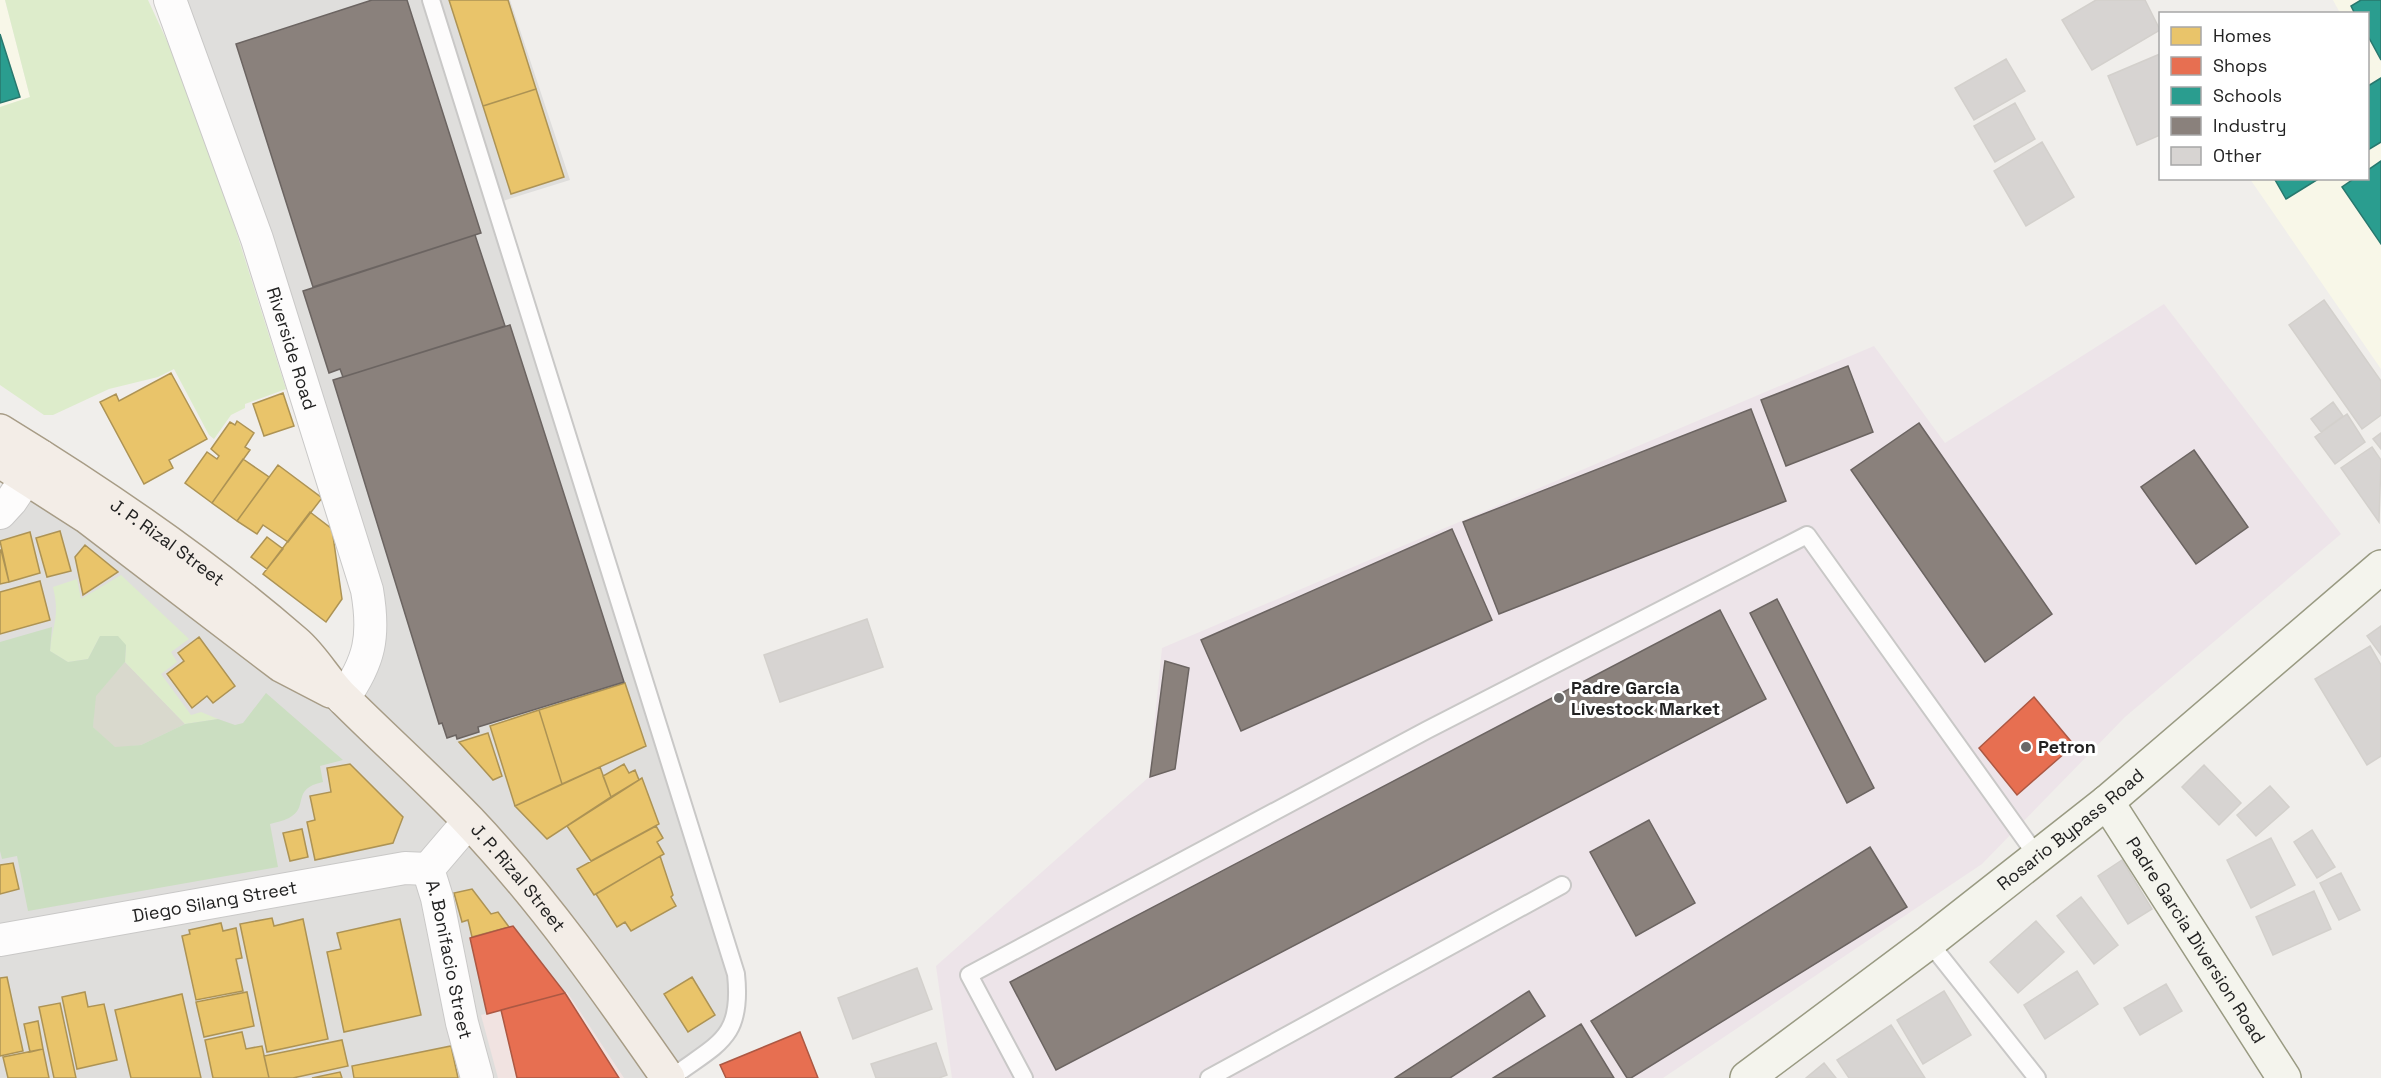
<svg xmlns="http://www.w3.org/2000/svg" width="2381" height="1078" font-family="'Space Grotesk',sans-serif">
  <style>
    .residential { fill: #dfdedc }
    .commercial { fill: #f1e3e1 }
    .industrial { fill: #ede4e9 }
    .education { fill: #f8f7e8 }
    .construction { fill: #d9d9cd }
    .grass { fill: #ddeccb }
    .forest { fill: #cbdec1 }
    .homes { fill: #e9c46a; stroke: #ad9354; stroke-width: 1.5 }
    .shops { fill: #e76f51; stroke: #ac5843; stroke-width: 1.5 }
    .schools { fill: #2a9d8f; stroke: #28786e; stroke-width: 1.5 }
    .industry { fill: #8a817c; stroke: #6b6461; stroke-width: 1.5 }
    .building { fill: #d7d4d2; stroke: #d3d0cc; stroke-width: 1.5 }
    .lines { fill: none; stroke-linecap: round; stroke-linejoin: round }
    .lane-casing { stroke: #c9c8c7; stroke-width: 20 }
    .street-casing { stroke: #c9c8c7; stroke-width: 34 }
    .secondary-casing { stroke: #999a82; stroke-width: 36 }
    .primary-casing { stroke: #a79c86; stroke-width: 36 }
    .lane { stroke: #fdfcfc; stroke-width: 16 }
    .street { stroke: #fdfcfc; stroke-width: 32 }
    .secondary { stroke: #f4f4ed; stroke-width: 33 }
    .primary { stroke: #f3ede7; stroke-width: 33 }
    .poi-dot { fill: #6a6968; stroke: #fff; stroke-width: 2 }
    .labels { text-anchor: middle; stroke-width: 6; stroke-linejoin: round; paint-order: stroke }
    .street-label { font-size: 18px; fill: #222; stroke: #fff }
    .poi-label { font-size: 18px; font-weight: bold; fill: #222; stroke: #fff; text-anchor: start }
  </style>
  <rect width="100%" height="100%" fill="#f0eeeb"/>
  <path class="residential" d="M182,0H510L570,180L493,204L733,973L731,1026L671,1076L346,698L375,641Z
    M27,481L311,686L465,820L427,866L0,938V517Z
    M469,822L666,1078H478L435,882Z
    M417,868L473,1078H0V942Z"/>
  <path class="commercial" d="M567,992L624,1078H498L481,1015Z"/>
  <path class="industrial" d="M2164,304L2341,534L2125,717L1982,864L1663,1078H952L936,966L1149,777L1162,648L1874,346L1945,443Z"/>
  <path class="education" d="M0,0H5L30,97L0,107Z
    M2333,0H2381V369L2250,179L2368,178V14L2340,13Z"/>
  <path class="construction" d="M125,662L185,724L141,745L115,748L93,727L95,696Z"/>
  <path class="grass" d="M5,0H148L174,56L211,152L286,389L245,404V408L231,415L214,439L209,435L174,369L158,377L109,389L53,415H44L0,385V107L30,97Z
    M121,575L189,639L171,652L177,662L161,674L191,715L201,712L218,719L185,724L125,662L126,645L100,636L88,659L68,662L50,651C53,622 60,617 53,587L77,579L81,599Z"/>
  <path class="forest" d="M52,627L50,651L68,662L88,659L100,636H118L126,645L125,662L96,696L93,727L115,747L141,745L185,724L218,719L235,725L243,723L266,693L343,760L320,766L323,782C290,789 310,807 289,818C283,821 276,822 270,824L278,867L28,911L17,856L2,859L0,851V642Z"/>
  <path class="homes" d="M449,0H508L536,89L483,106Z
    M536,89L564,177L511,194L483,106Z
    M171,373L207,439L169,460L173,468L144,484L100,402L116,394L119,401Z
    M283,393L294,426L264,436L253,404Z
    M237,421L254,433L245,447L250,450L212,503L185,483L207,452L217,459L219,456L211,449L230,422L235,425Z
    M243,459L269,477L237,521L212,503Z
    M278,465L322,498L288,542L263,525L257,534L237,521Z
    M310,512L332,529L342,599L326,622L263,574Z
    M60,531L71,571L47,577L36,538Z
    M30,532L40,573L9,582L0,541Z
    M267,537L283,549L267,569L251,557Z
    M85,545L118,572L83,595L75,557Z
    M1,550L9,582L0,584V550Z
    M40,581L50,620L0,634V592Z
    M199,637L235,686L213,703L207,696L192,708L167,674L184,661L178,653Z
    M625,683L646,746L562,784L539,710Z
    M539,710L562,784L515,806L490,726Z
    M488,733L502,776L493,780L459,742Z
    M350,764L403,817L393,843L315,860L307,822L315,820L310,796L331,792L327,768Z
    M624,764L629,773L635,770L639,780L611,797L603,776Z
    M600,767L611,797L547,839L515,806Z
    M642,778L659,824L591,861L567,826Z
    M656,826L663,838L657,842L664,854L594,895L577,869Z
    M302,829L308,857L290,861L283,833Z
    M660,856L673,895L671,897L676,906L631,931L625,922L617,927L596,894Z
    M13,863L19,889L0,894V865Z
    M472,889L491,914L498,912L509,927L472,937L468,920L462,922L454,893Z
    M272,918L274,926L303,919L328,1039L267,1052L240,924Z
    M400,919L421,1015L344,1032L327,952L341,949L337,933Z
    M221,923L223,931L236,928L242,958L236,959L243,991L196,1000L182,936L190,934L189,930Z
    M7,977L23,1051L0,1056V978Z
    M692,977L715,1015L688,1032L664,994Z
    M85,992L88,1007L104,1004L117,1060L77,1069L62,997Z
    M247,992L254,1026L204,1037L196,1002Z
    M182,994L201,1078H131L115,1010Z
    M60,1003L76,1078H54L39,1007Z
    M38,1021L43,1049L30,1052L24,1024Z
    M242,1032L246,1049L262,1046L269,1078H213L205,1040Z
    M342,1040L348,1066L293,1078H269L264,1056Z
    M451,1046L458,1078H354L352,1066Z
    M43,1049L49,1078H8L3,1057Z
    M340,1072L342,1078H312Z"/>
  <path class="shops" d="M2034,697L2074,745L2017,795L1979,748Z
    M513,926L565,993L487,1014L470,938Z
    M565,993L619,1078H517L501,1010Z
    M800,1032L818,1078H726L720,1065Z"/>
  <path class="schools" d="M2361,0H2381V60L2368,36V14H2355L2351,6Z
    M0,34L20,97L0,103Z
    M2381,78V142L2368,150V86Z
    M2381,161V244L2342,187L2355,178H2368V170Z
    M2274,178H2320L2286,199Z"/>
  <path class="industry" d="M372,0H407L481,233L313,287L236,44Z
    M475,235L505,326L343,377L340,369L329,373L303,291Z
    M510,325L624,682L478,727L479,732L457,739L456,735L447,738L442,723L439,724L333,380Z
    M1848,366L1873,432L1786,466L1761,400Z
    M1751,409L1786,501L1499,614L1463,522Z
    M1919,423L2052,614L1985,662L1851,470Z
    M2194,450L2248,527L2196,564L2141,487Z
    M1452,529L1492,620L1241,731L1201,640Z
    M1777,599L1874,788L1847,803L1750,613Z
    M1720,610L1766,699L1056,1070L1010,982Z
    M1165,661L1189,668L1175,769L1150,777Z
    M1649,820L1695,903L1636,936L1590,852Z
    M1870,847L1907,907L1631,1078H1627L1591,1021Z
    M1529,991L1545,1016L1450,1078H1395Z
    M1581,1024L1614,1078H1493Z"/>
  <path class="building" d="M2096,0H2145L2160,30L2092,70L2062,20Z
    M2160,54V135L2137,145L2108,76Z
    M2006,59L2025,91L1974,120L1955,88Z
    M2015,103L2035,139L1995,162L1974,126Z
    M2042,142L2074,197L2026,226L1994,171Z
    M2324,300L2381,381V415L2362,429L2289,325Z
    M2333,402L2343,416L2321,432L2311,419Z
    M2347,414L2365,442L2335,464L2315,437Z
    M2381,433V449L2373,439Z
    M2372,447L2381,460L2379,522L2341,468Z
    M867,619L883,667L780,702L764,655Z
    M2381,626V655L2367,636Z
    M2370,646L2381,665V756L2367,765L2315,679Z
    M2204,765L2241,803L2219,825L2182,787Z
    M2270,786L2289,807L2256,836L2237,815Z
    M2312,830L2335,867L2317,878L2294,842Z
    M2271,838L2295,885L2251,908L2227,860Z
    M2122,860L2152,909L2128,924L2098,876Z
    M2341,873L2360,910L2339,920L2320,883Z
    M2314,891L2331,929L2273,955L2256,917Z
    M2081,897L2118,945L2094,964L2057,916Z
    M2036,921L2064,952L2018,993L1990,962Z
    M917,968L932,1009L853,1039L838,998Z
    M2077,971L2098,1004L2045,1039L2024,1005Z
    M2166,984L2182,1011L2140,1035L2124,1008Z
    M1944,991L1971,1035L1923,1064L1897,1020Z
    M1891,1025L1925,1078H1849L1837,1060Z
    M936,1043L947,1075L939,1078H876L871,1064Z
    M1824,1063L1836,1078H1806Z"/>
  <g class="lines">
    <g class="lane-casing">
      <path id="lane" d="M431,0L736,974C743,1039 718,1043 671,1078
        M1929,942L2037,1078
        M1024,1078L969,975L1427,730L1807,535L2037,856
        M1209,1078L1562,885"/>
    </g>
    <g class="street-casing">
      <g id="street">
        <path id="s1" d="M170,0L257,239L367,590C375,636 370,661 343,699"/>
        <path d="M0,513L11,501L41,456"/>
        <path id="s2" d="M469,821L428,869L437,898L462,1023L477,1078"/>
        <path id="s3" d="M0,940L405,868L428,869"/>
      </g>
    </g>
    <g class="secondary-casing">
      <g id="secondary">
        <path id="s4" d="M2107,802L2284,1078"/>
        <path id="s5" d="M1747,1078L1929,942L2107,802L2381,567"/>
      </g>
    </g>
    <g class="primary-casing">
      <g id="primary">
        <path id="s6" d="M0,431C103,494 204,563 295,642C314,658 326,682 344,699C385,740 429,779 469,821C544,900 606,989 668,1078"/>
        <path d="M0,461L86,516L281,665L331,691"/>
      </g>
    </g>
    <use href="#lane" class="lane"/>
    <use href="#street" class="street"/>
    <use href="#secondary" class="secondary"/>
    <use href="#primary" class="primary"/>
  </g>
  <g class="poi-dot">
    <circle cx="1559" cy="698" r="6"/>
    <circle cx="2026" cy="747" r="6"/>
  </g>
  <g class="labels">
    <g class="street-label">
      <text dy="6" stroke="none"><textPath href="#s1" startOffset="369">Riverside Road</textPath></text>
      <text dy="6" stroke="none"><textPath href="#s6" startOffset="201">J. P. Rizal Street</textPath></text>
      <text dy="6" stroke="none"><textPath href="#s5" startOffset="408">Rosario Bypass Road</textPath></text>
      <text dy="6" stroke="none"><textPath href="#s6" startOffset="688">J. P. Rizal Street</textPath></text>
      <text dy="6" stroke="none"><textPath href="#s3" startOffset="218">Diego Silang Street</textPath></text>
      <text dy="6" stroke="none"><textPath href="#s4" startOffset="164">Padre Garcia Diversion Road</textPath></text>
      <text dy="6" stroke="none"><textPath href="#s2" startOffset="156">A. Bonifacio Street</textPath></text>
    </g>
    <g class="poi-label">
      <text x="1571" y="694">Padre Garcia<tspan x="1571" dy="21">Livestock Market</tspan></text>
      <text x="2038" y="753">Petron</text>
    </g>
  </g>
  <rect x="2159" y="12" width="210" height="168" fill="#ffffff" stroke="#a7a7a7" stroke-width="1.5"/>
  <rect x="2171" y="27" width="30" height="18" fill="#e9c46a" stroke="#a7a7a7" stroke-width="1.5"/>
  <text x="2213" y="42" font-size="18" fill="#222222">Homes</text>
  <rect x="2171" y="57" width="30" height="18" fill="#e76f51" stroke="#a7a7a7" stroke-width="1.5"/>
  <text x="2213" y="72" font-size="18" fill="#222222">Shops</text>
  <rect x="2171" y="87" width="30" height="18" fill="#2a9d8f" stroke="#a7a7a7" stroke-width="1.5"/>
  <text x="2213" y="102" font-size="18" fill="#222222">Schools</text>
  <rect x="2171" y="117" width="30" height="18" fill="#8a817c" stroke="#a7a7a7" stroke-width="1.5"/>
  <text x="2213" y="132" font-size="18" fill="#222222">Industry</text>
  <rect x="2171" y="147" width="30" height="18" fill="#d7d4d2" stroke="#a7a7a7" stroke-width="1.5"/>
  <text x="2213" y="162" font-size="18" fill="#222222">Other</text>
</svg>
